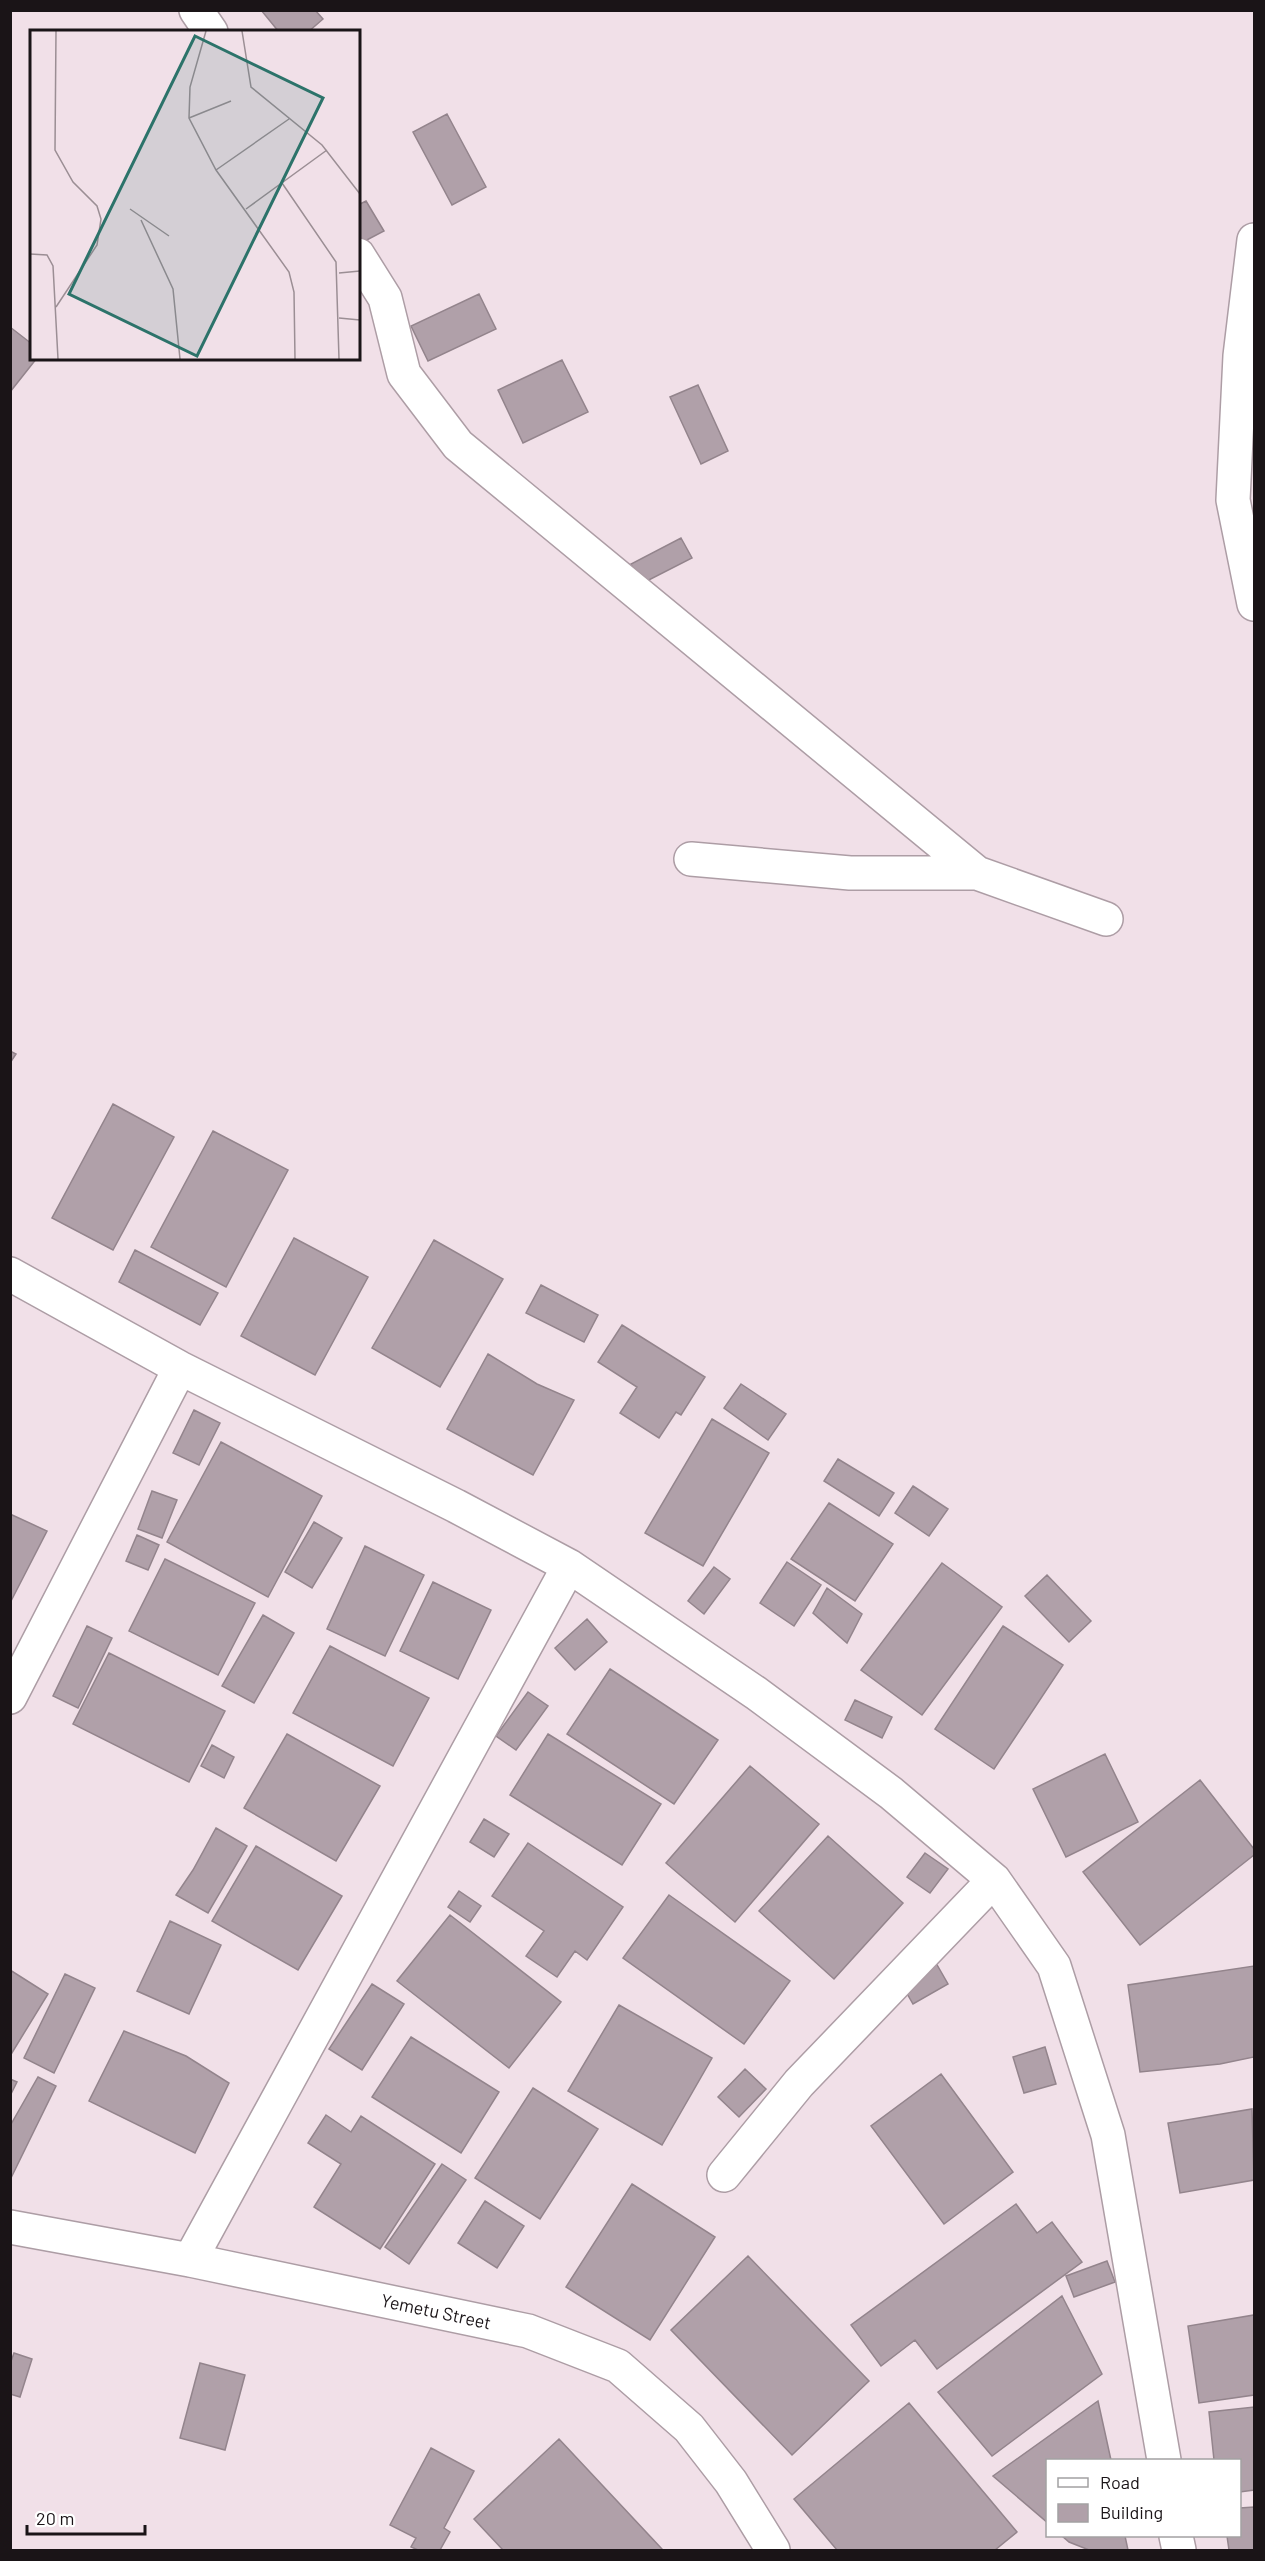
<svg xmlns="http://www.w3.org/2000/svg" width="1265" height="2561" font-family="Barlow,sans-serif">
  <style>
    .building { fill: #b0a0a9; stroke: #93848c; stroke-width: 1.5 }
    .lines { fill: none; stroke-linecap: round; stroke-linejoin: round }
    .minor-casing { stroke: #ad9da5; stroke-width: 36 }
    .minor { stroke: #fff; stroke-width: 33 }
    .labels { text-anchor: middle; stroke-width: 4.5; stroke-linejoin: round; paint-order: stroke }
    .street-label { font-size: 18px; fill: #1a1417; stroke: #fff }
    .inset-road { fill: none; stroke: #9b8e94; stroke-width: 1.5 }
    .view { fill: #2c736a; fill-opacity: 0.15; stroke: #2c736a; stroke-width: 3 }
    .inset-edge { fill: none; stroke: #1a1417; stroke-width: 3 }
  </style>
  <rect width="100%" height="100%" fill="#f1e0e8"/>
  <path class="building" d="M261,10H315L323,19L308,32H279Z
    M447,114L486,187L452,205L413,132Z
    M366,201L384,231L363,242L358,234V205Z
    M479,294L496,329L428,361L411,326Z
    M10,327L32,344V358H37L10,392Z
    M562,360L588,412L523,443L498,390Z
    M698,385L728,451L701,464L670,397Z
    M681,538L692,558L641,584L631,564Z
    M10,1051L16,1054L10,1063Z
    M113,1104L174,1137L113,1250L52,1218Z
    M213,1131L288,1170L226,1287L151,1247Z
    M294,1238L368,1277L315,1375L241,1336Z
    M434,1240L503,1279L440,1387L372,1348Z
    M135,1250L218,1293L200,1325L119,1282Z
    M541,1285L598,1315L584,1342L526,1313Z
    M622,1325L705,1377L681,1415L676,1412L659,1438L620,1413L637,1387L598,1362Z
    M488,1354L537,1384L574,1400L533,1475L447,1429Z
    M741,1384L786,1414L768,1440L724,1408Z
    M194,1410L220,1423L199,1465L173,1453Z
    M712,1419L769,1453L703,1566L645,1533Z
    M221,1442L322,1496L268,1597L167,1542Z
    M838,1459L894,1493L879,1516L824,1481Z
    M913,1486L948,1509L929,1536L895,1513Z
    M152,1491L177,1500L162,1538L138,1529Z
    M829,1503L893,1544L855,1601L791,1559Z
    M10,1514L47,1531L10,1603Z
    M314,1522L342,1538L312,1588L285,1572Z
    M137,1535L159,1545L148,1570L126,1561Z
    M365,1546L424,1575L385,1656L327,1629Z
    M165,1559L255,1603L218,1675L129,1631Z
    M787,1562L821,1585L794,1626L760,1603Z
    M942,1563L1002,1607L922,1715L861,1670Z
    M714,1567L730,1579L704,1614L688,1601Z
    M1047,1575L1091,1621L1069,1642L1025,1596Z
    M433,1582L491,1610L458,1679L400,1651Z
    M827,1588L862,1614L847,1643L813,1613Z
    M263,1615L294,1633L254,1703L222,1686Z
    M587,1619L607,1642L575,1670L555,1648Z
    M87,1626L112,1638L78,1708L53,1696Z
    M1003,1626L1063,1665L994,1769L935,1729Z
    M330,1646L429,1698L393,1766L293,1713Z
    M109,1653L225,1711L189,1782L73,1724Z
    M610,1669L718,1740L674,1804L567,1734Z
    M528,1692L548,1706L516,1750L496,1736Z
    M855,1700L892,1717L882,1738L845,1720Z
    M287,1734L380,1786L336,1861L244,1808Z
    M548,1734L661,1804L622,1865L510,1795Z
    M212,1745L234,1757L224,1778L201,1766Z
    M1105,1754L1138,1822L1066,1857L1033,1789Z
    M750,1766L819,1824L735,1922L666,1863Z
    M1200,1780L1254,1849V1855L1140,1945L1083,1872Z
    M484,1819L509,1834L494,1857L470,1842Z
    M216,1828L247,1846L208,1913L176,1895L193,1870Z
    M828,1836L903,1903L834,1979L759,1911Z
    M528,1843L623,1907L587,1960L575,1951L557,1977L526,1956L544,1931L492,1896Z
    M256,1846L342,1896L298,1970L212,1921Z
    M925,1853L948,1869L930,1893L907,1877Z
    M459,1891L481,1906L470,1922L448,1907Z
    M669,1895L790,1981L744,2044L623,1958Z
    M450,1915L561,2002L509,2068L397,1981Z
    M170,1921L221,1945L189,2014L137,1991Z
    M936,1963L948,1984L913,2004L901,1983Z
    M1254,1966V2057L1220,2064L1140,2072L1128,1985Z
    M10,1970L48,1994L10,2056Z
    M65,1974L95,1988L54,2073L24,2058Z
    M372,1984L404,2004L362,2070L329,2049Z
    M619,2005L712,2058L662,2145L568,2091Z
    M124,2031L186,2056L229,2083L195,2153L89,2101Z
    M411,2037L499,2092L461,2153L372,2097Z
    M1045,2047L1056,2084L1024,2093L1013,2057Z
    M745,2069L766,2089L739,2117L718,2097Z
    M941,2074L1013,2172L944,2224L871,2126Z
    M38,2077L56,2086L10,2180V2126Z
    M10,2079L17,2082L10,2096Z
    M533,2088L598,2129L540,2219L475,2178Z
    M1252,2109L1254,2180L1180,2193L1168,2123Z
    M326,2115L351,2132L361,2116L435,2164L380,2249L314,2207L341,2164L308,2143Z
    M442,2164L466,2180L409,2264L385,2247Z
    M632,2184L715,2237L650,2340L566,2287Z
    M485,2201L524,2226L497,2268L458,2243Z
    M1016,2204L1037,2233L1052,2222L1082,2262L937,2369L915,2340L881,2366L851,2325Z
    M748,2256L869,2381L792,2455L671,2330Z
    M1107,2261L1115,2282L1074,2297L1066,2276Z
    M1062,2296L1102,2374L992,2456L938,2392Z
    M1254,2315V2395L1199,2403L1188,2326Z
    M14,2353L32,2359L20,2397L10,2394V2364Z
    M200,2363L245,2375L225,2450L180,2438Z
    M1098,2401L1111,2460H1048V2523L993,2476Z
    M909,2403L1017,2532L995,2550H837L794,2499Z
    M1254,2407V2490L1240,2492V2460H1214L1209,2412Z
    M559,2439L662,2549L660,2550H503L474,2519Z
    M431,2448L474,2471L444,2528L450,2532L440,2550H418L411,2547L416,2538L390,2525Z
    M1254,2507V2550H1229L1227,2536H1240V2508Z
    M1062,2536H1125L1128,2550H1089L1069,2542Z"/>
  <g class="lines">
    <g class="minor-casing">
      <path id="minor" d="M196,10L211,32
        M1254,240L1240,356L1233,500L1254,604
        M358,255L385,298L404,374L458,445L977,873
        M691,859L850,873H977L1106,919
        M10,1274L180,1368L456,1506L569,1566L756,1693L891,1793L994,1880L1054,1966L1108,2135L1164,2460
        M10,1697L180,1368
        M724,2175L799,2083L994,1880
        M10,2227L190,2260L528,2331L618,2366L689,2428L731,2482L773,2550
        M190,2260L569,1566
        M1176,2536L1179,2550"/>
    </g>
    <use href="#minor" class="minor"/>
  </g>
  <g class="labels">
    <g class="street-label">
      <text transform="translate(436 2312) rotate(12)" y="6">Yemetu Street</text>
    </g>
  </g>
  <g transform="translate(30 30)">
    <rect width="330" height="330" fill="#f1e0e8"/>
    <path class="inset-road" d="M176,1L160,57L159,88L186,140L259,242L264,262L265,329M212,1L221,57L292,115L330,164M159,88L201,71M186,140L259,89M252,153L306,232L309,329M100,179L139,206M216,179L297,120M111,190L143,259L150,329M0,224L17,225L23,236L28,329M309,243L330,241M26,277L67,215L71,189L67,176L43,152L25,120L26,1M309,288L330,290"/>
    <path class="view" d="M165,6L293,68L167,326L39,264Z"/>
    <rect width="330" height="330" class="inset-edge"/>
  </g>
  <rect width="1265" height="2561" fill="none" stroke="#1a1417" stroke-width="24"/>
  <rect x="1046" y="2459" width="195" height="78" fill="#ffffff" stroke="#a3a1a2" stroke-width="1.5"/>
  <rect x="1058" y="2478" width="30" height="9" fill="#ffffff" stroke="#a3a1a2" stroke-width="1.5"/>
  <text x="1100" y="2489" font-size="18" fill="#1a1417">Road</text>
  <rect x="1058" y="2504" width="30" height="18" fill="#b0a0a9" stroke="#a3a1a2" stroke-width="1.5"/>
  <text x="1100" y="2519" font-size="18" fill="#1a1417">Building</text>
  <path d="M27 2525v9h118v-9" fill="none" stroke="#1a1417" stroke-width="3"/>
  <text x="36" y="2525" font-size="18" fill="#1a1417" stroke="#ffffff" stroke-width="4.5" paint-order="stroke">20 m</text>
</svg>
